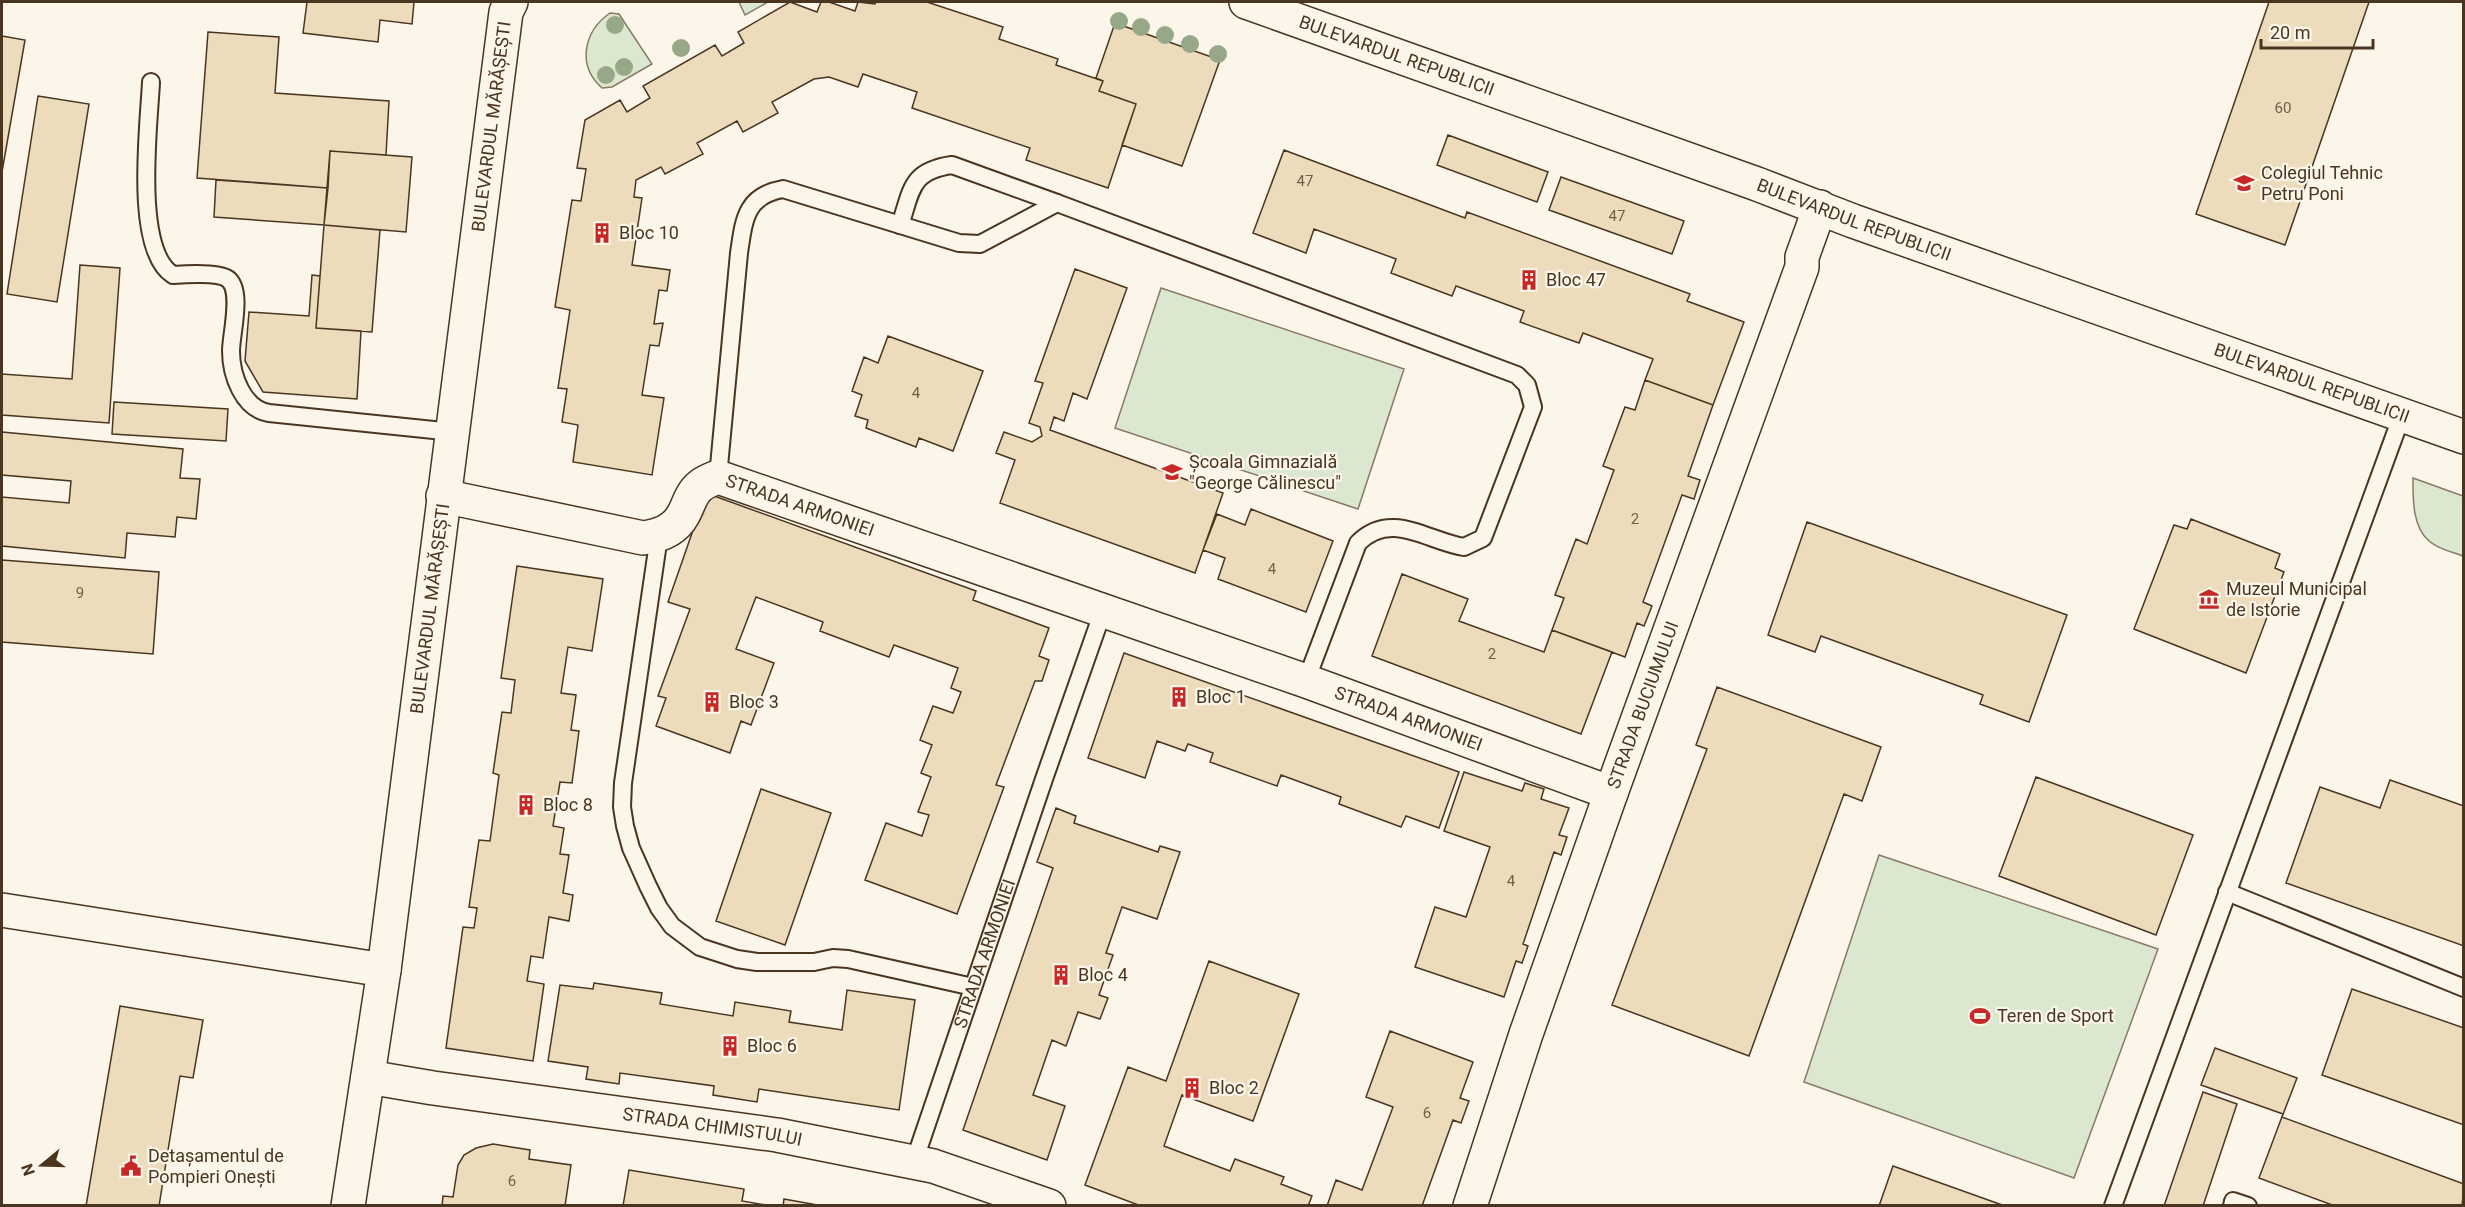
<svg xmlns="http://www.w3.org/2000/svg" width="2465" height="1207" font-family="Roboto,sans-serif">
  <style>
    .green { fill: #dce7d0; stroke: #887966; stroke-width: 1.5 }
    .building { fill: #ecdcbc; stroke: #4a3520; stroke-width: 1.5 }
    .lines { fill: none; stroke-linecap: round; stroke-linejoin: round }
    .service-casing { stroke: #4a3520; stroke-width: 20 }
    .minor-casing { stroke: #4a3520; stroke-width: 36 }
    .primary-casing { stroke: #4a3520; stroke-width: 36 }
    .service { stroke: #fbf6e9; stroke-width: 16 }
    .minor { stroke: #fbf6e9; stroke-width: 33 }
    .primary { stroke: #fbf6e9; stroke-width: 33 }
    .tree { fill: #96a887 }
    .labels { text-anchor: middle; stroke-width: 4.5; stroke-linejoin: round; paint-order: stroke }
    .number-label { font-size: 15px; fill: #725f47 }
    .street-label { font-size: 18px; fill: #4a3520; stroke: #fbf6e9 }
    .poi-label { font-size: 18px; fill: #4a3520; stroke: #fbf6e9; text-anchor: start }
  </style>
  <rect width="100%" height="100%" fill="#fbf6e9"/>
  <path class="green" d="M739,2H768L745,15Z
    M610,13L619,14L652,64L612,87L602,88C577,66 583,32 610,13Z
    M1161,288L1404,369L1358,509L1115,428Z
    M2413,478L2463,496V556C2452,552 2438,549 2429,541C2412,527 2413,497 2413,478Z
    M1879,855L2158,949L2074,1178L1804,1082Z"/>
  <path class="building" d="M307,2H414L412,24L380,20L378,42L303,33Z
    M790,2L817,12L821,2H829L855,11L858,2L875,4L876,2H927L1003,27L999,39L1058,59L1056,65L1103,81L1099,91L1136,104L1108,188L1026,160L1030,148L912,108L917,92L863,74L858,87L829,77L814,79L772,102L778,113L743,132L737,121L697,143L703,154L665,174L661,167L636,180L634,197L642,198L632,265L670,270L667,291L659,290L654,324L663,323L659,346L650,345L642,395L664,398L652,475L573,462L578,425L562,422L567,389L558,388L570,310L555,307L572,200L581,201L586,169L577,168L585,120L620,100L627,112L650,98L643,86L715,45L722,56L744,43L738,32Z
    M2269,2H2369L2285,245L2196,214Z
    M1115,23L1220,60L1182,166L1122,145L1136,104L1099,91L1103,81L1096,78Z
    M208,32L279,37L275,93L389,101L386,155L330,151L328,188L197,178Z
    M2,36L25,40L2,172Z
    M38,96L89,104L57,302L7,294Z
    M1448,135L1548,172L1537,202L1437,165Z
    M1284,150L1465,218L1467,212L1690,294L1687,301L1744,322L1713,405L1645,380L1653,359L1583,333L1579,343L1520,322L1524,311L1456,286L1452,296L1391,273L1396,259L1314,229L1306,253L1253,233Z
    M330,151L412,157L406,232L324,225Z
    M1561,177L1684,221L1672,254L1549,210Z
    M216,180L328,188L324,225L214,217Z
    M324,225L380,230L372,332L316,328Z
    M80,265L120,268L109,423L2,415V374L72,379Z
    M1075,269L1127,288L1087,399L1073,393L1064,421L1054,417L1050,430L1223,493L1195,573L1000,503L1015,460L996,453L1004,432L1032,442L1042,436L1040,427L1029,423L1043,383L1035,381Z
    M312,275L320,276L316,328L361,331L357,399L263,392L245,361L249,312L309,316Z
    M888,336L983,371L953,451L919,438L916,447L866,428L868,420L855,416L862,395L852,391L864,357L878,363Z
    M1645,380L1713,405L1688,476L1700,480L1694,499L1682,495L1643,602L1652,606L1644,626L1637,623L1625,657L1552,630L1564,598L1555,595L1576,539L1587,544L1614,470L1603,466L1625,407L1635,410Z
    M114,402L228,409L226,441L112,434Z
    M2,432L183,449L180,478L200,479L196,519L177,517L175,537L127,533L125,558L2,546V497L69,503L71,481L2,475Z
    M706,493L976,591L973,600L1049,628L1039,656L1049,660L1042,681H1035L996,785L1004,787L957,914L865,880L886,823L922,836L929,815L918,812L931,777L921,773L932,745L920,740L933,706L953,713L961,692L951,688L958,668L894,645L889,657L820,631L823,622L756,597L736,649L774,663L751,725L741,721L730,753L656,726L666,698L658,696L690,609L668,602Z
    M1251,509L1333,541L1306,612L1218,579L1225,558L1203,550L1217,514L1245,525Z
    M2191,519L2280,554L2275,568L2284,572L2246,673L2134,629L2174,525L2187,529Z
    M1807,522L2067,615L2029,722L1980,704L1983,695L1821,636L1815,652L1768,635Z
    M2,560L159,572L153,654L2,642Z
    M517,566L603,579L592,651L568,647L561,693L576,695L571,730L579,731L572,783L560,782L553,826L564,828L560,854L569,855L563,893L573,895L569,921L549,917L543,958L531,956L527,981L544,984L533,1061L446,1048L463,927L474,928L477,908L469,907L479,840L490,841L499,775L493,773L502,712L511,713L515,680L501,678Z
    M1402,574L1468,599L1459,621L1544,652L1552,630L1612,652L1581,734L1372,656Z
    M1124,653L1459,772L1439,828L1406,816L1401,827L1339,804L1341,797L1281,775L1277,786L1210,762L1213,753L1188,744L1185,751L1157,741L1145,778L1088,758Z
    M1717,687L1881,747L1862,801L1844,794L1749,1056L1612,1005L1707,749L1696,745Z
    M1464,772L1522,791L1525,783L1544,789L1541,799L1569,808L1559,835L1567,837L1561,855L1554,852L1523,944L1528,946L1522,963L1516,961L1504,997L1415,967L1435,907L1466,917L1490,847L1444,831Z
    M2036,777L2193,835L2156,935L1999,876Z
    M2390,780L2464,806V946L2286,883L2320,787L2380,808Z
    M761,789L831,813L785,945L716,921Z
    M1056,808L1076,816L1074,823L1158,852L1160,846L1180,852L1157,919L1122,907L1106,953L1113,955L1099,995L1108,998L1100,1019L1078,1012L1066,1046L1052,1040L1033,1095L1065,1106L1047,1160L963,1130L1053,868L1037,862Z
    M1209,961L1299,994L1253,1121L1182,1095L1164,1146L1230,1171L1235,1159L1284,1177L1281,1184L1312,1196L1308,1206H1141L1085,1185L1128,1067L1166,1081Z
    M594,983L662,993L660,1004L733,1016L735,1002L791,1011L789,1022L842,1030L847,990L915,1000L899,1110L759,1089L757,1102L713,1095L714,1086L620,1073L619,1084L586,1079L588,1067L548,1061L560,985L593,989Z
    M2352,989L2464,1028V1125L2322,1075Z
    M120,1006L203,1020L193,1078L180,1076L159,1206H86Z
    M1390,1031L1473,1062L1460,1098L1469,1101L1461,1123L1453,1120L1422,1206H1327L1336,1180L1362,1190L1393,1107L1366,1097Z
    M2215,1048L2297,1078L2282,1117L2464,1184L2462,1206H2335L2259,1178L2283,1114L2201,1085Z
    M2203,1092L2237,1104L2203,1206H2164Z
    M493,1144L530,1150L529,1159L571,1165L565,1206H442L443,1196L453,1197L458,1165L464,1155L476,1148Z
    M1893,1166L2005,1206H1879Z
    M629,1170L744,1189L742,1201L772,1206H623Z
    M784,1199L823,1206H783Z"/>
  <g class="lines">
    <g class="service-casing">
      <g id="service">
        <path d="M151,82C149,125 133,250 173,275C186,274 219,272 228,279C243,291 231,334 231,351C231,375 243,409 269,413L453,432"/>
        <path d="M900,225C912,190 910,171 952,165L1057,203"/>
        <path d="M718,477L739,253C744,220 745,196 783,189L959,243L980,244L1057,203L1517,375L1527,385L1533,407L1483,538L1464,547C1427,541 1391,510 1358,543L1306,681"/>
        <path d="M659,536L623,783L622,807L625,826L631,848L648,886L659,908L672,926L700,947L737,959L757,962H814L833,958L848,959L973,987"/>
        <path d="M2227,892L2464,988"/>
        <path id="s1" d="M914,1162L1044,779L1103,611"/>
        <path d="M2113,1206L2402,415"/>
        <path d="M2232,1206L2233,1201L2248,1206"/>
      </g>
    </g>
    <g class="minor-casing">
      <g id="minor">
        <path id="s2" d="M443,496L643,538C659,536 675,530 683,515C688,507 690,496 697,489C702,483 710,480 718,477L1306,681L1611,793"/>
        <path d="M2,910L384,970"/>
        <path id="s3" d="M368,1077L433,1088L777,1135L933,1166L1049,1206"/>
        <path id="s4" d="M1470,1206L1526,1034L1611,793L1802,267V257L1820,207"/>
      </g>
    </g>
    <g class="primary-casing">
      <g id="primary">
        <path id="s5" d="M1246,2L1757,184L1853,221L2464,437"/>
        <path id="s6" d="M348,1206L384,970L506,12L511,2"/>
      </g>
    </g>
    <use href="#service" class="service"/>
    <use href="#minor" class="minor"/>
    <use href="#primary" class="primary"/>
  </g>
  <g class="tree">
    <circle cx="1119" cy="21" r="9"/>
    <circle cx="615" cy="25" r="9"/>
    <circle cx="1141" cy="27" r="9"/>
    <circle cx="1165" cy="35" r="9"/>
    <circle cx="1190" cy="44" r="9"/>
    <circle cx="681" cy="48" r="9"/>
    <circle cx="1218" cy="54" r="9"/>
    <circle cx="624" cy="67" r="9"/>
    <circle cx="606" cy="75" r="9"/>
  </g>
  <defs>
    <g id="school-bare" transform="scale(1.62)"><path d="M0-5L7-2L0 1L-7-2ZM-4 1L0 2.5L4 1V4Q0 6-4 4Z" fill="#c62828" stroke="#fbf6e9" stroke-width="2.5" paint-order="stroke"/></g>
    <g id="building-bare" transform="scale(1.62)"><path d="M-4-6H4V6H1V3H-1V6H-4ZM-2.5-4.3h1.7v1.8h-1.7ZM.8-4.3h1.7v1.8H.8ZM-2.5-1h1.7V.8h-1.7ZM.8-1h1.7V.8H.8Z" fill="#c62828" stroke="#fbf6e9" stroke-width="2.5" paint-order="stroke"/></g>
    <g id="museum-bare" transform="scale(1.62)"><path d="M0-6L6-3V-2H-6V-3ZM-5-1h2V3h-2ZM-1-1h2V3h-2ZM3-1h2V3H3ZM-6 4H6V6H-6Z" fill="#c62828" stroke="#fbf6e9" stroke-width="2.5" paint-order="stroke"/></g>
    <g id="stadium-bare" transform="scale(1.62)"><path d="M0-5a6.5 5 0 1 0 0 10a6.5 5 0 1 0 0-10ZM-3.5-1.8h7v3.6h-7Z" fill="#c62828" stroke="#fbf6e9" stroke-width="2.5" paint-order="stroke"/></g>
    <g id="civic-bare" transform="scale(1.62)"><path d="M-.6-6.5H3V-4.5H.6V-3L4-1V1h2V6H-6V1h2V-1L-.6-3ZM-1.2 2.5V6h2.4V2.5Z" fill="#c62828" stroke="#fbf6e9" stroke-width="2.5" paint-order="stroke"/></g>
  </defs>
  <g fill-rule="evenodd">
    <use href="#school-bare" x="2244" y="183"/>
    <use href="#building-bare" x="602" y="233"/>
    <use href="#building-bare" x="1529" y="280"/>
    <use href="#school-bare" x="1172" y="472"/>
    <use href="#museum-bare" x="2209" y="599"/>
    <use href="#building-bare" x="1179" y="697"/>
    <use href="#building-bare" x="712" y="702"/>
    <use href="#building-bare" x="526" y="805"/>
    <use href="#building-bare" x="1061" y="975"/>
    <use href="#stadium-bare" x="1980" y="1016"/>
    <use href="#building-bare" x="730" y="1046"/>
    <use href="#building-bare" x="1192" y="1088"/>
    <use href="#civic-bare" x="131" y="1166"/>
  </g>
  <g class="labels">
    <g class="number-label">
      <text x="2283" y="113">60</text>
      <text x="1305" y="186">47</text>
      <text x="1617" y="221">47</text>
      <text x="916" y="398">4</text>
      <text x="1635" y="524">2</text>
      <text x="1272" y="574">4</text>
      <text x="80" y="598">9</text>
      <text x="1492" y="659">2</text>
      <text x="1511" y="886">4</text>
      <text x="1427" y="1118">6</text>
      <text x="512" y="1186">6</text>
    </g>
    <g class="street-label">
      <text dy="6" stroke="none"><textPath href="#s5" startOffset="160">BULEVARDUL REPUBLICII</textPath></text>
      <text dy="6" stroke="none"><textPath href="#s6" startOffset="1089">BULEVARDUL MĂRĂȘEȘTI</textPath></text>
      <text dy="6" stroke="none"><textPath href="#s5" startOffset="646">BULEVARDUL REPUBLICII</textPath></text>
      <text dy="6" stroke="none"><textPath href="#s5" startOffset="1132">BULEVARDUL REPUBLICII</textPath></text>
      <text dy="6" stroke="none"><textPath href="#s2" startOffset="393">STRADA ARMONIEI</textPath></text>
      <text dy="6" stroke="none"><textPath href="#s6" startOffset="603">BULEVARDUL MĂRĂȘEȘTI</textPath></text>
      <text dy="6" stroke="none"><textPath href="#s4" startOffset="530">STRADA BUCIUMULUI</textPath></text>
      <text dy="6" stroke="none"><textPath href="#s2" startOffset="1038">STRADA ARMONIEI</textPath></text>
      <text dy="6" stroke="none"><textPath href="#s1" startOffset="220">STRADA ARMONIEI</textPath></text>
      <text dy="6" stroke="none"><textPath href="#s3" startOffset="348">STRADA CHIMISTULUI</textPath></text>
    </g>
    <g class="poi-label">
      <text x="2261" y="179">Colegiul Tehnic<tspan x="2261" dy="21">Petru Poni</tspan></text>
      <text x="619" y="239">Bloc 10</text>
      <text x="1546" y="286">Bloc 47</text>
      <text x="1189" y="468">Școala Gimnazială<tspan x="1189" dy="21">"George Călinescu"</tspan></text>
      <text x="2226" y="595">Muzeul Municipal<tspan x="2226" dy="21">de Istorie</tspan></text>
      <text x="1196" y="703">Bloc 1</text>
      <text x="729" y="708">Bloc 3</text>
      <text x="543" y="811">Bloc 8</text>
      <text x="1078" y="981">Bloc 4</text>
      <text x="1997" y="1022">Teren de Sport</text>
      <text x="747" y="1052">Bloc 6</text>
      <text x="1209" y="1094">Bloc 2</text>
      <text x="148" y="1162">Detașamentul de<tspan x="148" dy="21">Pompieri Onești</tspan></text>
    </g>
  </g>
  <rect width="2465" height="1207" fill="none" stroke="#4a3520" stroke-width="6"/>
  <g transform="translate(42 1165) rotate(251)" stroke="#fbf6e9" stroke-width="4.5" paint-order="stroke">
  <path d="M0-4.5L10 22L0 15L-10 22Z" fill="#4a3520"/>
  <text y="-9" font-size="16" font-weight="bold" text-anchor="middle" fill="#4a3520">N</text>
  </g>
  <path d="M2261 39v9h112v-9" fill="none" stroke="#4a3520" stroke-width="3"/>
  <text x="2270" y="39" font-size="18" fill="#4a3520" stroke="#fbf6e9" stroke-width="4.5" paint-order="stroke">20 m</text>
</svg>
